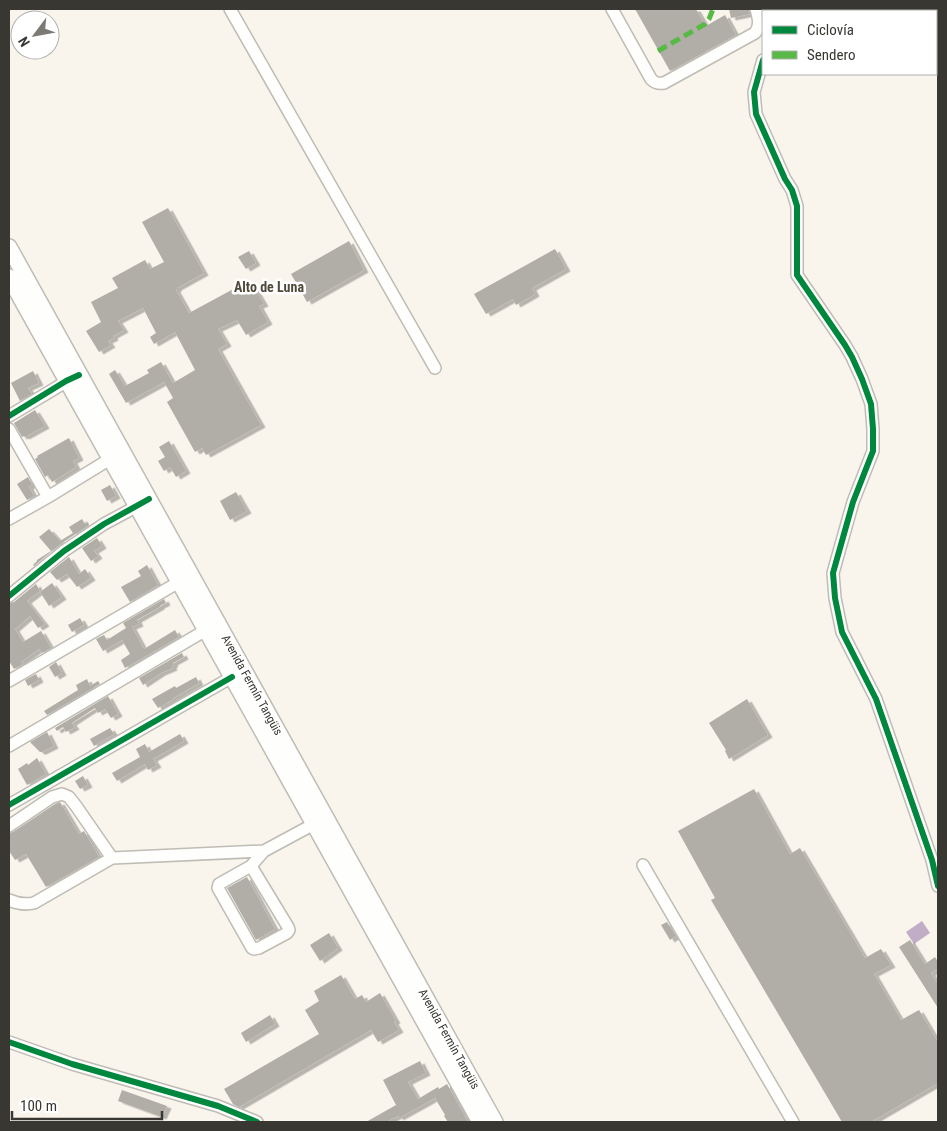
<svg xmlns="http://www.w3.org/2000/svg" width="947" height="1131" font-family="'Roboto Condensed',sans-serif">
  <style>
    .water { fill: #c1aec6 }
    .building { fill: #b1aea7; filter: url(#shadow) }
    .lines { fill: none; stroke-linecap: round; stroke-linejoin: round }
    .minor-casing { stroke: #bfbcb5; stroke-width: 14 }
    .major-casing { stroke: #bfbcb5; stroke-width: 18 }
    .minor { stroke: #fefefc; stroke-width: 11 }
    .major { stroke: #fefefc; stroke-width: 15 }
    .quiet { stroke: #58b947; stroke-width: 5; stroke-dasharray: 10 5; stroke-linecap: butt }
    .cycleway-casing { stroke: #fff; stroke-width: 9 }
    .cycleway { stroke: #00873e; stroke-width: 6 }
    .labels { text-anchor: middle; stroke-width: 5; stroke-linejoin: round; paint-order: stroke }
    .street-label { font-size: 12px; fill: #393731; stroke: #fff }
    .neighbourhood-label { font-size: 14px; font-weight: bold; fill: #4e493b; stroke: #fff }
  </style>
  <defs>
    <filter id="shadow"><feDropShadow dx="4.5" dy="2.5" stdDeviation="0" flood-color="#0004"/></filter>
  </defs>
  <rect width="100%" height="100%" fill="#f9f5ec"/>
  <path class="water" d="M922,921L930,933L914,944L906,932Z"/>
  <path class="building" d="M635,9H696L706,26L725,15L736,35L670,71Z
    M729,9H749L750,14L731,18Z
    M168,208L204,273L177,288V289L176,290L189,313L250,280L264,304L259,306L268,322L246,335L237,320L218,329L227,344L218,349L261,425L206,455L202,448L195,452L167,402L173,398L164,382L126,403L109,374L115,370L125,386L149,373L147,370L161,362L173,383L195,370L175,332L154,344L150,337L156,333L143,308L118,321L124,330L113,336L114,338L108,341L111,345L99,352L86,331L101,322L91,302L118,288L112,278L145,260L150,269L164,262L142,222Z
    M349,241L364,270L307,302L291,274Z
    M555,249L566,269L532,288L535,294L530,297L516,305L513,299L486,314L474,294Z
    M249,251L256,263L246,269L238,257Z
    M33,371L39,383L28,388L32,394L20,401L11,383Z
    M35,410L45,426L25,437L24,436L22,437L14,423Z
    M69,438L79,458L73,461L76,467L52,482L48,475L45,477L35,459L38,457L37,456Z
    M169,441L186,471L176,477L170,467L164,471L158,461L165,457L159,447Z
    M28,477L32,484L29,487L34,496L27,500L17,484Z
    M110,485L116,496L107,501L101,490Z
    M236,492L247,511L230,520L220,501Z
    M82,519L85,524L88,522L89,525L59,545L34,566L33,565L37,561V560L51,551L39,537L49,529L60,541L73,533L69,527Z
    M97,538L102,546L94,551L98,556L91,561L82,548Z
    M69,557L79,574L85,569L91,578L77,587L67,574L57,580L50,572Z
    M147,565L158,585L130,602L121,587L141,576L138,571Z
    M52,583L62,597L49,606L40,592Z
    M36,584L40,591L27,601L45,624L38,628L30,616L15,629L23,642L41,631L51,648L42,653L39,649L21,662L23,664L14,669L9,661V603L14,602Z
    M164,599L166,603L160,606V607L137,620L139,624L132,627L144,649L175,630L179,637L125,668L121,660L130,654L122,640L103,651L96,639L104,635L107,640L126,628L123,623Z
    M80,618L84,625L72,632L68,625Z
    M182,653L184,657L173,663L174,664L172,666L173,668L161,673L143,685L139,678Z
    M56,662L62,673L55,677L49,667Z
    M36,674L39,680L28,686L25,680Z
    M196,677L199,683L172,699V700L158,708L152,699L175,686L176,688Z
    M87,679L90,686L98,681L100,684L47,715L44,711L78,690L76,685Z
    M108,696L118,714L111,718L105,709L98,713L95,708L72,723L75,727L66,732L63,727L57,731L55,728Z
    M747,699L768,735L729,759L725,751L726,750L709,723Z
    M110,728L114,734L94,746L90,739Z
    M47,732L54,746L42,752H40L30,742Z
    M180,734L184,741L153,759L157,765L148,770L145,764L117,781L112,773L140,757L136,749L145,744L149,752Z
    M37,758L46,774L27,785L18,769L27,763L28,765Z
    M83,776L88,785L80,789L75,781Z
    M754,789L790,854L800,848L865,958L881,949L891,965L874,974L901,1020L919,1010L938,1042V1083L871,1122H842L711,900L715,898L678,831Z
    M60,802L79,834L84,831L99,857L46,887L26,854L15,860L9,851V833L13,832L55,804Z
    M247,877L275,929L256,940L227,888Z
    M667,922L676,936L670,940L661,925Z
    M329,933L338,948L320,961L310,945Z
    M910,940L925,964L935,957L938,962V969L931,973L938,984V1008L899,947Z
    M341,975L355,999L362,995L366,1002L380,993L396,1021L394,1022L399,1030L378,1042L371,1030L239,1107L233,1104L224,1089L319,1034L305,1010L319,1001L314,991Z
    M270,1015L275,1024L246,1042L241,1033Z
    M420,1061L426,1073L408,1082L418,1099L438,1087L439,1089L447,1084L468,1122H448L444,1116L445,1115L435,1098L399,1118L398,1116L386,1122H366L396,1105L383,1080Z
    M122,1090L167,1106L162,1117L118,1101Z"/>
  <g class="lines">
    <g class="minor-casing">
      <path id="minor" d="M230,9L435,368
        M612,9L651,79C655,83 658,84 664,83L755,33C761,25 758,17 756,9
        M770,9L771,11
        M763,60L754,92L756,114L785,179L792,190L797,206V275L845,345L852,357L862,379L871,404L873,429V451L853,502L833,573L835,598L842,632L876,699L932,860L938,886
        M9,416L74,377
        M9,429L48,497
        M9,519L48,497L110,459
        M9,596L64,551L104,524L143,503
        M9,681L179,582
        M9,746L206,630
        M9,805L232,677
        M9,826L52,797L62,794L69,797L76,806L112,858
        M643,865L793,1122
        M251,866L219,884L218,888L252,948L254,949L259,948L287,933L289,930L288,927L251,866L264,851
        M9,900C18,904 25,905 34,903L112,858L264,851L314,824
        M9,1042L72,1064L218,1106L257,1122"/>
    </g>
    <g class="major-casing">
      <path id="major" d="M9,247L495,1122
        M9,277L480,1122"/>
    </g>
    <use href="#minor" class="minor"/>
    <use href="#major" class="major"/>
    <path class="quiet" d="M658,51L705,24L709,19L713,9"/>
    <g class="cycleway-casing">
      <path id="cycleway" d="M763,60L754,92L756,114L785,179L792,190L797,206V275L845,345L852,357L862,379L871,404L873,429V451L853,502L833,573L835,598L842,632L876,699L932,860L938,886
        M9,416L66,381L79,375
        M9,596L64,551L104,524L149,499
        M9,805L232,677
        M9,1042L72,1064L218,1106L257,1122"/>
    </g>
    <use href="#cycleway" class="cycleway"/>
  </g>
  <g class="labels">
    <g class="street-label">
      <text transform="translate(252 685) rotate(61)" y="4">Avenida Fermín Tangüis</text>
      <text transform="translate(449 1039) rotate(61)" y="4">Avenida Fermín Tangüis</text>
    </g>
    <g class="neighbourhood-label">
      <text x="269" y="292">Alto de Luna</text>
    </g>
  </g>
  <rect width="947" height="1131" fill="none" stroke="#393731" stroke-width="20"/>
  <rect x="762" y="10" width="175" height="65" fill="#ffffff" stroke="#b0afad"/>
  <rect x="772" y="26" width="25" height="8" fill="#00873e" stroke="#b0afad"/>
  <text x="807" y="35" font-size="15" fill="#393731">Ciclovía</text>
  <rect x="772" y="51" width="25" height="8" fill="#58b947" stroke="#b0afad"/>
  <text x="807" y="60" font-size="15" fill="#393731">Sendero</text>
  <g transform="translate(35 35) rotate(238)"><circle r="24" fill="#ffffff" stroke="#b0afad"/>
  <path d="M0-4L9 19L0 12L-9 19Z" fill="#7c7a72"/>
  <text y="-8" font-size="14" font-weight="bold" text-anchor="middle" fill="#393731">N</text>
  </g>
  <path d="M12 1111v8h150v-8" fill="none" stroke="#393731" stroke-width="2.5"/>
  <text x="20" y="1111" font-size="15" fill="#393731" stroke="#ffffff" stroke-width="4" paint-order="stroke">100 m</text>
</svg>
